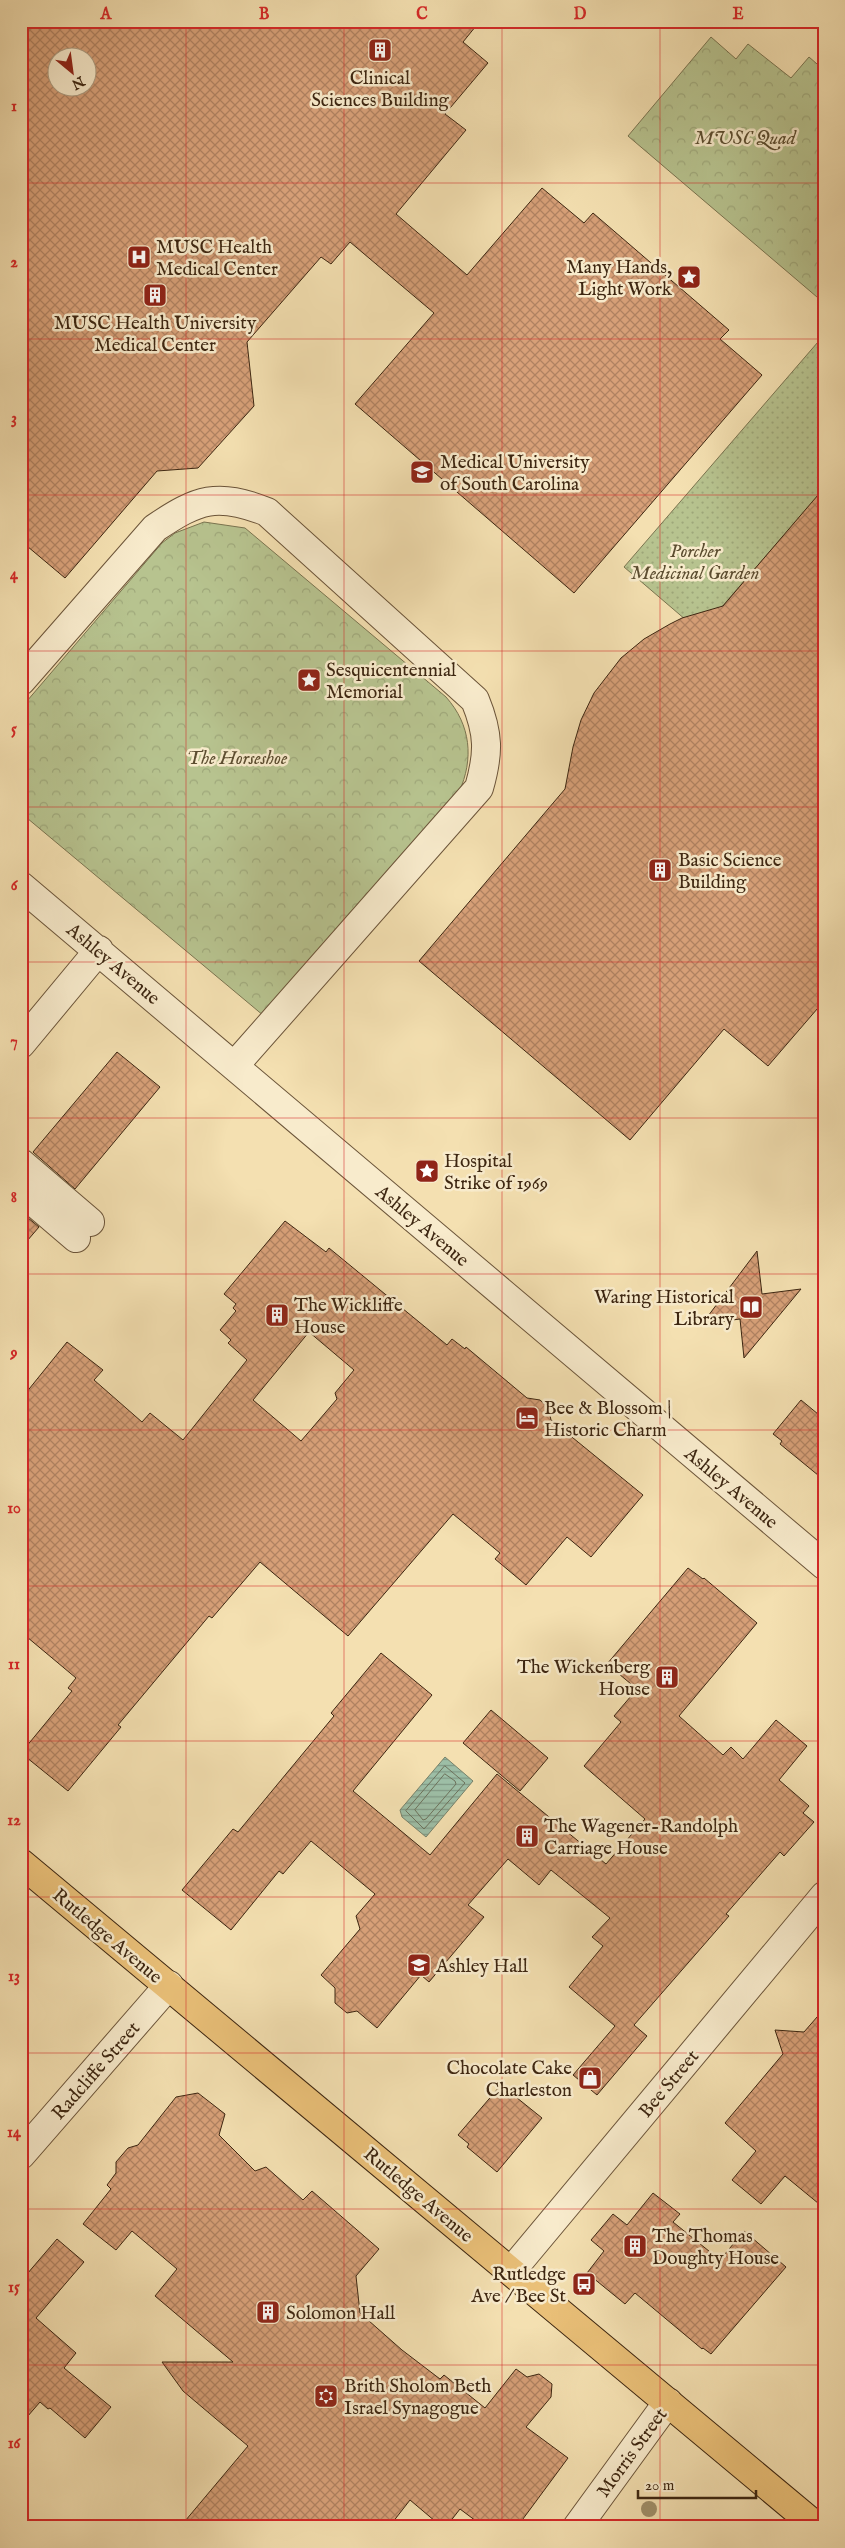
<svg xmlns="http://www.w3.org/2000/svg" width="845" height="2548" font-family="'IM FELL English',serif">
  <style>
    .grass { fill: url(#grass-dots); stroke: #7a7450 }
    .park { fill: url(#park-crowns); stroke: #7a7450 }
    .water { fill: url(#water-rules); stroke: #77816a }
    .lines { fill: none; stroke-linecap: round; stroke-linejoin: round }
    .shore { stroke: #6d725c; stroke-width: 1 }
    .building { fill: url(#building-cross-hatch); stroke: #3d2611; fill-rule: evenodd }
    .minor-casing { stroke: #6b5439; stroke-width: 30 }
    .major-casing { stroke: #3d2611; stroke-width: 30 }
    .minor { stroke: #f8ebcc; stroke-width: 28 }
    .major { stroke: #eac078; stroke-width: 28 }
    .tree { fill: #a08f6a }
    .grid { fill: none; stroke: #d62828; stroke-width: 1; stroke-opacity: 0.55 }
    .labels { text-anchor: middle; stroke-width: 5; stroke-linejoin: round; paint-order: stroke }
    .poi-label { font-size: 19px; fill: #3d2611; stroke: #f8ebcc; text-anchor: start }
    .park-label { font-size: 19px; font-style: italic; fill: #5c4d30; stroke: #f8ebcc }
    .street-label { font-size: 19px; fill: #3d2611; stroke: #f8ebcc }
    .neatline { fill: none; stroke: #d62828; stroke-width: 2 }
    .grid-label { font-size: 16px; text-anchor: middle; font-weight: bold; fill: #d62828 }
  </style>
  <defs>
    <pattern id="grass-dots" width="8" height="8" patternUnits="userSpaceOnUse" patternTransform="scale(1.25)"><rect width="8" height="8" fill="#b7c38f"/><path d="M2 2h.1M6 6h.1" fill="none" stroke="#9ea77a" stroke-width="1.8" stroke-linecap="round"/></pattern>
    <pattern id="park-crowns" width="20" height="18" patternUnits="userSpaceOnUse" patternTransform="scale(1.25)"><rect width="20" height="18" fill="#b7c38f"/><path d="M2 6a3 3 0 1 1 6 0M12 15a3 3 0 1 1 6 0" fill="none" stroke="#9ea77a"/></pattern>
    <pattern id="water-rules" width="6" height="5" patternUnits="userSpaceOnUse" patternTransform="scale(1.25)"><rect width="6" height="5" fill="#9dbea6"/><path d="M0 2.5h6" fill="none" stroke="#819a86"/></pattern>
    <pattern id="building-cross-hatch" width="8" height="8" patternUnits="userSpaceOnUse" patternTransform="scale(1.25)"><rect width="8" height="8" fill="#d7a078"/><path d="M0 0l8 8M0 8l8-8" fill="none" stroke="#b08261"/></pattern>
  </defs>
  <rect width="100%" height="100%" fill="#f4e0b1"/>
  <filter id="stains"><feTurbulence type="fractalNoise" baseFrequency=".004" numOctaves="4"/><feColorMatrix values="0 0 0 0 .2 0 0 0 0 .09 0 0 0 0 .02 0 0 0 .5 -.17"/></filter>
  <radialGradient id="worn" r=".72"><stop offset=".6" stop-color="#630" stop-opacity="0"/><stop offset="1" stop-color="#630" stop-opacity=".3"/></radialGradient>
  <path class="grass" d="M824,335V489L700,632L624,567Z"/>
  <path class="park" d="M711,37L736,59L748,44L791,78L809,57L824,70V303L628,136Z
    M204,522L245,528L446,697C471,725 474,759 459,792L270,1021L21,813V708L162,543L175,533Z"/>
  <path class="water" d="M445,1757L473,1781L426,1837L402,1817L400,1810Z"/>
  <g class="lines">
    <path class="shore" d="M445,1766L465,1783L424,1829L406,1811Z
      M445,1774L455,1781L456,1784L426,1819L423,1820L415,1810Z"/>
  </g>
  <path class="building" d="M21,21H480L463,42L488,63L445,114L466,130L396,214L467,275L542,188L584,223L593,213L729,330L720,339L762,375L574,593L355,404L434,313L350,242L331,264L321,257L247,342L254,406L198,468L157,471L65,578L21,541ZM58,58H88V88H58Z
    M824,488V1001L768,1066L724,1029L630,1140L419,961L565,789L573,747L581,720L594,693L621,658L644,639L670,624L682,618L723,606Z
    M117,1052L160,1087L75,1189L33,1152Z
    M21,1212L39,1227L21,1248Z
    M285,1221L326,1252L329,1248L447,1345L452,1339L465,1349L466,1347L527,1398L540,1400L548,1407L551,1420L643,1495L591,1557L567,1537L526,1585L495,1559L500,1553L453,1514L348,1636L260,1562L212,1618L209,1616L118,1725L121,1727L68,1791L21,1753L72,1691L68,1688L76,1678L21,1632V1399L67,1342L103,1370L94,1380L142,1422L150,1413L183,1440L247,1360L228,1343L231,1340L220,1330L236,1311L233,1308L236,1304L224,1294ZM309,1332L354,1370L335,1393L337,1399L301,1441L253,1400Z
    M757,1251L762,1294L801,1289L744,1358L740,1319L702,1324Z
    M801,1400L824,1419V1480L780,1444L782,1441L773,1434Z
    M688,1568L703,1579L704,1578L757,1623L679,1716L723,1755L731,1747L743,1759L776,1720L807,1746L779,1780L809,1806L803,1813L814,1822L784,1856L780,1852L726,1914L729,1916L634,2025L647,2036L597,2095L573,2075L615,2026L569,1987L603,1946L592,1937L610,1918L551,1870L539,1885L508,1859L468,1905L484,1917L429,1982L421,1975L377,2028L357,2011L347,2013L335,2003V1988L321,1975L360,1929L356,1916L375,1894L311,1841L283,1874L279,1871L231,1930L182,1890L233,1829L238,1832L334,1716L331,1713L381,1653L432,1695L353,1791L430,1855L497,1774L606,1864L645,1819L584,1766L621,1722L614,1716L637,1689L607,1664Z
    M491,1710L548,1758L520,1791L463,1743Z
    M824,2009V2208L785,2176L761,2204L732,2180L756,2151L725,2123L783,2054L775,2030L804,2032Z
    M501,2085L542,2118L497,2172L467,2147L469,2144L458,2135Z
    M198,2093L225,2114L219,2135L255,2171L266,2167L303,2200L312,2191L379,2249L356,2276L360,2313L402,2350L440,2379L444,2375L485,2408L516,2369L527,2377L539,2374L552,2384L551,2397L526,2427L568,2458L517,2527H484L460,2509L446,2527H442L410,2500L389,2527H180L248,2446L183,2391L162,2362H233L155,2296L177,2269L132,2231L116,2250L83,2224L111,2189L107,2185L116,2173V2162L128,2148L138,2145L176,2097Z
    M653,2193L680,2214L673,2222L720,2260L744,2231L786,2267L711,2354L703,2348L702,2349L635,2293L625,2304L587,2273L604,2251L591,2240L613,2214L627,2225Z
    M57,2239L84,2262L36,2318L76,2353L64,2368L111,2407L85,2438L50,2408L48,2409L40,2402L21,2424V2281Z"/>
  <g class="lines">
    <g class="minor-casing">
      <path id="minor" d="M21,681L155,528C198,499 217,492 267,512L475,700C489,734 489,753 479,788L235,1065
        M21,886L824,1565
        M21,1044L99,950
        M21,1163L90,1222
        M21,1191L76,1238
        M21,2155L169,1985
        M512,2270L824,1896
        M577,2527L668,2402"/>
    </g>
    <g class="major-casing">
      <path id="major" d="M21,1863L817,2527"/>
    </g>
    <use href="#minor" class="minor"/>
    <use href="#major" class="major"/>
  </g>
  <circle class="tree" cx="649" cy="2509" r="8"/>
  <path class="grid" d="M186,21V2527M344,21V2527M502,21V2527M660,21V2527M21,183H824M21,339H824M21,495H824M21,651H824M21,807H824M21,962H824M21,1118H824M21,1274H824M21,1430H824M21,1586H824M21,1741H824M21,1897H824M21,2053H824M21,2209H824M21,2365H824"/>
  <defs>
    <g id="building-square" transform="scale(1.25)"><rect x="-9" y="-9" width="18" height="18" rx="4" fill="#8f2418" stroke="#f8ebcc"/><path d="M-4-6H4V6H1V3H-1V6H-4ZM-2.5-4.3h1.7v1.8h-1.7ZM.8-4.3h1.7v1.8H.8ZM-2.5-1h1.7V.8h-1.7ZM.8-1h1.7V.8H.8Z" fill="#fff"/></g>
    <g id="hospital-square" transform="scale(1.25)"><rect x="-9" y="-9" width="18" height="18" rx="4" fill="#8f2418" stroke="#f8ebcc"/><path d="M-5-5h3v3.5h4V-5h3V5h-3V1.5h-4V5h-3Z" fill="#fff"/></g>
    <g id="sight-square" transform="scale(1.25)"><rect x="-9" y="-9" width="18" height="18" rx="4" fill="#8f2418" stroke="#f8ebcc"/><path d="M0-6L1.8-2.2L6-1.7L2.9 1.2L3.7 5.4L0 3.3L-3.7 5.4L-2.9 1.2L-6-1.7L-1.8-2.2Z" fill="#fff"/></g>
    <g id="university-square" transform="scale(1.25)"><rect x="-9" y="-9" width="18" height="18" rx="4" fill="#8f2418" stroke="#f8ebcc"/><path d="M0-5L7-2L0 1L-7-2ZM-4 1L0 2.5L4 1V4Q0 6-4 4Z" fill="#fff"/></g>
    <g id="library-square" transform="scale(1.25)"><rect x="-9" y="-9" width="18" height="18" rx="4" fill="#8f2418" stroke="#f8ebcc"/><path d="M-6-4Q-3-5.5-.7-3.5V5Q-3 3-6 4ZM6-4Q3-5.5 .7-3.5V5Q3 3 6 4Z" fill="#fff"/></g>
    <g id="hotel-square" transform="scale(1.25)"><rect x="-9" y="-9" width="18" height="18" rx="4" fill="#8f2418" stroke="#f8ebcc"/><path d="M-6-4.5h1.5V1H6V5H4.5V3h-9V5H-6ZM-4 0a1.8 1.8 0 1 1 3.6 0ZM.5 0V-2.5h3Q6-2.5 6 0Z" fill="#fff"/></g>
    <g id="school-square" transform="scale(1.25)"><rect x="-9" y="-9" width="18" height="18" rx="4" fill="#8f2418" stroke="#f8ebcc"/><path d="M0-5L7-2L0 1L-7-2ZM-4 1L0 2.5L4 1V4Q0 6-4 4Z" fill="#fff"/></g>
    <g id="shop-square" transform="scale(1.25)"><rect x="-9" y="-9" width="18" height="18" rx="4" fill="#8f2418" stroke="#f8ebcc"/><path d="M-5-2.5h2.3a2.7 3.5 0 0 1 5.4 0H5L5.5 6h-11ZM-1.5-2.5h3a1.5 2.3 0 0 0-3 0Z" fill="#fff"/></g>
    <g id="bus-square" transform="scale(1.25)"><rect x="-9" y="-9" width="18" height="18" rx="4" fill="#8f2418" stroke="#f8ebcc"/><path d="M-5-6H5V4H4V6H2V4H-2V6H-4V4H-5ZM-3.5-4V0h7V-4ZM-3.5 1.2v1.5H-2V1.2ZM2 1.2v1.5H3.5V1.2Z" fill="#fff"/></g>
    <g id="synagogue-square" transform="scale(1.25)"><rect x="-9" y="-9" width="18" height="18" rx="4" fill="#8f2418" stroke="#f8ebcc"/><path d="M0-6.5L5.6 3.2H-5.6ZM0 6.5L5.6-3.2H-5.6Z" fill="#fff"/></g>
  </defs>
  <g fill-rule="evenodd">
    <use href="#building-square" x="380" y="50"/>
    <use href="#hospital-square" x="139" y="257"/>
    <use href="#sight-square" x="689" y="277"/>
    <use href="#building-square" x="155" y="295"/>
    <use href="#university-square" x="422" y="472"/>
    <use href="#sight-square" x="309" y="680"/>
    <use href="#building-square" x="660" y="870"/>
    <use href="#sight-square" x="427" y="1171"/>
    <use href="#library-square" x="751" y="1307"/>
    <use href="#building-square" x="277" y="1315"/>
    <use href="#hotel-square" x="527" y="1418"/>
    <use href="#building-square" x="667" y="1677"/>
    <use href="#building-square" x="527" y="1836"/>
    <use href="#school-square" x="419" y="1965"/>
    <use href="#shop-square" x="590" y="2078"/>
    <use href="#building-square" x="635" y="2246"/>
    <use href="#bus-square" x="584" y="2284"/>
    <use href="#building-square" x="268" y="2312"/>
    <use href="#synagogue-square" x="326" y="2396"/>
  </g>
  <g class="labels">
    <g class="poi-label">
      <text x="380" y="84" text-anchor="middle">Clinical<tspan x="380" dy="22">Sciences Building</tspan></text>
      <text x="156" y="253">MUSC Health<tspan x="156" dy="22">Medical Center</tspan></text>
      <text x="672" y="273" text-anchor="end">Many Hands,<tspan x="672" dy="22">Light Work</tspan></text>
      <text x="155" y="329" text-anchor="middle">MUSC Health University<tspan x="155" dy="22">Medical Center</tspan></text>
      <text x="440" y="468">Medical University<tspan x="440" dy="22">of South Carolina</tspan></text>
      <text x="326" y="676">Sesquicentennial<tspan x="326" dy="22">Memorial</tspan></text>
      <text x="678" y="866">Basic Science<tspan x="678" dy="22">Building</tspan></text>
      <text x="444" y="1167">Hospital<tspan x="444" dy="22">Strike of 1969</tspan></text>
      <text x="734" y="1303" text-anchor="end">Waring Historical<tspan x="734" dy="22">Library</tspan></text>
      <text x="294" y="1311">The Wickliffe<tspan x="294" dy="22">House</tspan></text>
      <text x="544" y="1414">Bee &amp; Blossom |<tspan x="544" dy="22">Historic Charm</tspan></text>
      <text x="650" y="1673" text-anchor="end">The Wickenberg<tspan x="650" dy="22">House</tspan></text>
      <text x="544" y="1832">The Wagener-Randolph<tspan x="544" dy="22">Carriage House</tspan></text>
      <text x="436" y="1972">Ashley Hall</text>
      <text x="572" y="2074" text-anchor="end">Chocolate Cake<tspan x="572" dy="22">Charleston</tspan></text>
      <text x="652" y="2242">The Thomas<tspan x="652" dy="22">Doughty House</tspan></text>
      <text x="566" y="2280" text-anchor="end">Rutledge<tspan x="566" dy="22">Ave / Bee St</tspan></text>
      <text x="286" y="2319">Solomon Hall</text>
      <text x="344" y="2392">Brith Sholom Beth<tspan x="344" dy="22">Israel Synagogue</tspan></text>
    </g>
    <g class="park-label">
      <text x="745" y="144">MUSC Quad</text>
      <text x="695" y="557">Porcher<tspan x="695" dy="22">Medicinal Garden</tspan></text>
      <text x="237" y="764">The Horseshoe</text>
    </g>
    <g class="street-label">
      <text transform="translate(114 963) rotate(40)" y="7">Ashley Avenue</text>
      <text transform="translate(423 1225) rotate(40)" y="7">Ashley Avenue</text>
      <text transform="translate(732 1487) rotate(40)" y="7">Ashley Avenue</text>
      <text transform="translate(108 1935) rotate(40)" y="7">Rutledge Avenue</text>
      <text transform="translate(95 2070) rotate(-49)" y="7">Radcliffe Street</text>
      <text transform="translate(668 2083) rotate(-50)" y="7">Bee Street</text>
      <text transform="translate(419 2194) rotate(40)" y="7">Rutledge Avenue</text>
      <text transform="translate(631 2452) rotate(-54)" y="7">Morris Street</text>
    </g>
  </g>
  <rect width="845" height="2548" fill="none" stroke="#f4e0b1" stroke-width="55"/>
  <g transform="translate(72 72) rotate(151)"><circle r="24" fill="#f8ebcc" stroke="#ad9c81"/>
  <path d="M0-4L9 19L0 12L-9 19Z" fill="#8f2418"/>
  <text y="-8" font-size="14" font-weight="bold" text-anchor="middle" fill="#3d2611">N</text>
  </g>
  <path d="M638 2490v8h118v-8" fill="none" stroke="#3d2611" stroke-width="2.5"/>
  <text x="645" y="2490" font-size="15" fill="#3d2611" stroke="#f8ebcc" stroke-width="4" paint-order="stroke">20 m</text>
  <rect x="28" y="28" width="790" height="2492" class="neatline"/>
  <g class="grid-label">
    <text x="106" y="19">A</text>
    <text x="264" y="19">B</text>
    <text x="422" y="19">C</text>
    <text x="580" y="19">D</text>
    <text x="738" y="19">E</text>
    <text x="14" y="111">1</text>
    <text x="14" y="267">2</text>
    <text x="14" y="423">3</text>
    <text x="14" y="579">4</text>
    <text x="14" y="734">5</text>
    <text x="14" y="890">6</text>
    <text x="14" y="1046">7</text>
    <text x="14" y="1202">8</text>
    <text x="14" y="1358">9</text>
    <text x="14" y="1513">10</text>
    <text x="14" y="1669">11</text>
    <text x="14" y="1825">12</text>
    <text x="14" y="1981">13</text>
    <text x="14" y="2137">14</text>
    <text x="14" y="2292">15</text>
    <text x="14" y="2448">16</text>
  </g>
  <rect width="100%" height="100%" filter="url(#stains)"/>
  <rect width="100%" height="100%" fill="url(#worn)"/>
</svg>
